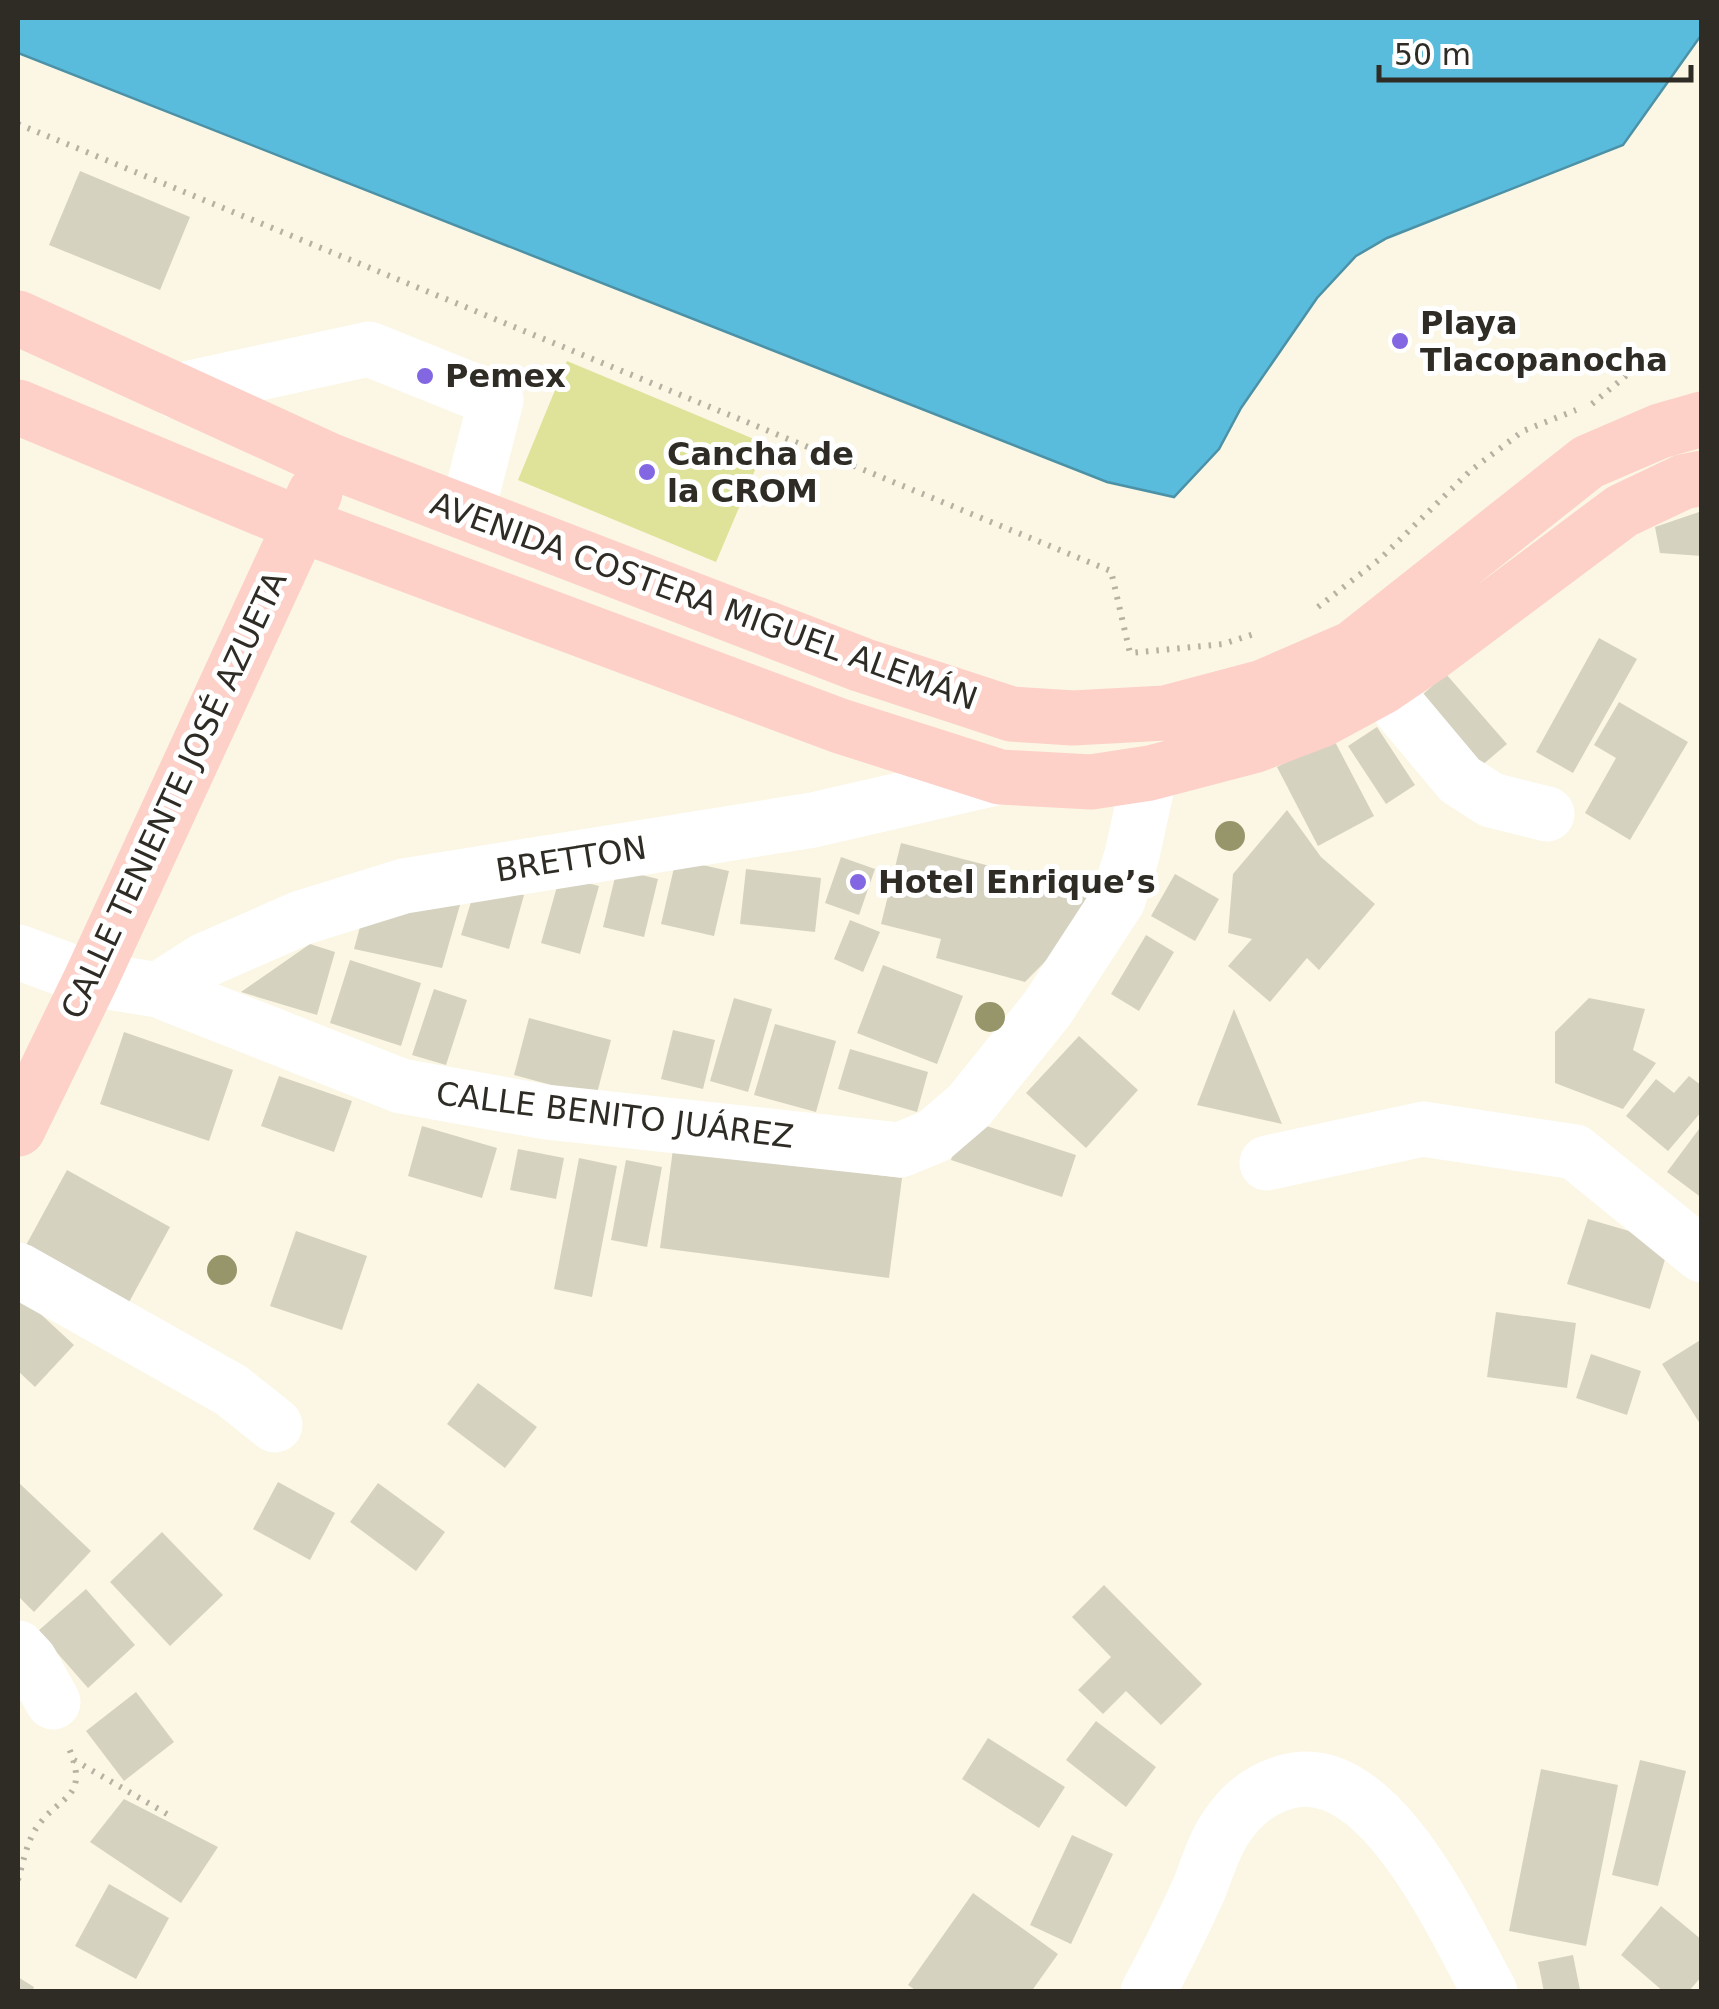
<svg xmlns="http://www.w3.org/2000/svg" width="1719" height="2009" font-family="'DejaVu Sans',sans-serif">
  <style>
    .green { fill: #dee399 }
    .water { fill: #59bcdd; stroke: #4c91a6; stroke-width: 2.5 }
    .building { fill: #d6d2c0 }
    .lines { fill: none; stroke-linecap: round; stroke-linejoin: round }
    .path { stroke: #b5b2a3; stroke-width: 6; stroke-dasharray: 2.5 8; stroke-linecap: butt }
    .minor { stroke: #fff; stroke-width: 55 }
    .major { stroke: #fdd0c8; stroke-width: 55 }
    .tree { fill: #97966b }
    .poi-dot { fill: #8366e1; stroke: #fff; stroke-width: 4 }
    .labels { text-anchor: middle; stroke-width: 10; stroke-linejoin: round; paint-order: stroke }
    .poi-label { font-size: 32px; font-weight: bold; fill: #2e2c25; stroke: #fff; text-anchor: start }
    .street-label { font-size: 32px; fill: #2e2c25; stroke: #fff }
  </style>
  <rect width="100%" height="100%" fill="#fbf7e4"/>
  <path class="green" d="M567,361L766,444L716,562L518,480Z"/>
  <path class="water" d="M18,18H1701L1702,34L1623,145L1387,238L1356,256L1317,298L1241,408L1219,449L1174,497L1107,482L18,53Z"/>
  <path class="building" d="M80,171L190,217L160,290L49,245Z
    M1702,511V556L1660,553L1655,527Z
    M1599,638L1637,659L1573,773L1536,752Z
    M1446,674L1507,744L1474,772L1414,702Z
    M1619,702L1688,742L1630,840L1585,813L1616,758L1594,745Z
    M1377,727L1415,785L1386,804L1348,746Z
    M1333,738L1374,816L1318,846L1277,767Z
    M1287,810L1321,857L1375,904L1319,970L1307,958L1270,1002L1228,966L1252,939L1228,933L1233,874Z
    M901,843L1021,874L1096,885L1088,918L1025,982L936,958L941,939L881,924Z
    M841,857L875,869L859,915L825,903Z
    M676,859L729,871L714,936L661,924Z
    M617,869L658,879L644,937L603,927Z
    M746,869L821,878L815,932L740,924Z
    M1175,874L1219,899L1195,941L1151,916Z
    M560,876L599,886L580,954L541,943Z
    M477,882L524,895L509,949L461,935Z
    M464,891L442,968L354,949L364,912Z
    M850,920L880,932L863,972L834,959Z
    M1146,935L1174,952L1139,1011L1111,994Z
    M310,944L335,952L317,1015L241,992Z
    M350,960L421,983L401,1046L330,1023Z
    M883,965L963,996L937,1064L857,1033Z
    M434,989L467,1000L446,1065L412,1055Z
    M734,998L772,1009L748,1092L710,1081Z
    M1589,998L1645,1009L1633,1050L1656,1063L1623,1109L1555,1083V1032Z
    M1234,1009L1282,1124L1197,1105Z
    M529,1018L611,1040L596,1097L514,1075Z
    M775,1024L836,1041L816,1112L754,1095Z
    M673,1030L715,1040L703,1089L661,1079Z
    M124,1032L233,1070L209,1141L100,1104Z
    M1079,1036L1138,1090L1086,1148L1026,1093Z
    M850,1049L928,1072L917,1112L838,1089Z
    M279,1076L352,1101L334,1152L261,1126Z
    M1689,1076L1702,1086V1111L1668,1151L1626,1116L1656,1079L1674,1093Z
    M965,1119L1076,1155L1062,1197L951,1160Z
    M1702,1125V1198L1667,1172Z
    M422,1126L497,1148L482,1198L408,1176Z
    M518,1149L564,1158L556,1199L510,1190Z
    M673,1149L902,1178L889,1278L660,1248Z
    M579,1158L617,1166L592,1297L554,1289Z
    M626,1160L662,1167L647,1247L611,1240Z
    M67,1170L170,1227L122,1315L19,1258Z
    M1588,1219L1670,1243L1650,1309L1567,1284Z
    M296,1231L367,1256L342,1330L270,1306Z
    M18,1293L74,1345L35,1387L18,1371Z
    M1496,1312L1576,1323L1567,1388L1487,1377Z
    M1702,1339V1427L1662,1364Z
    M1591,1354L1641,1371L1627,1415L1576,1398Z
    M478,1383L537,1427L505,1468L447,1424Z
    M18,1482L91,1551L34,1612L18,1596Z
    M278,1482L335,1513L310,1560L253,1529Z
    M378,1483L445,1532L416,1571L350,1522Z
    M162,1532L223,1595L170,1646L110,1582Z
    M1104,1585L1202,1684L1161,1725L1126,1691L1103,1714L1078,1690L1111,1657L1072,1617Z
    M86,1589L135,1645L88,1688L38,1631Z
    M136,1692L174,1742L124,1781L86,1731Z
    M1096,1721L1156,1767L1126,1807L1066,1760Z
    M988,1738L1065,1787L1039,1828L962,1779Z
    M1640,1760L1686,1771L1658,1886L1612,1875Z
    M1541,1769L1618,1785L1586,1946L1509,1931Z
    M124,1799L218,1847L181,1903L90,1842Z
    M1072,1835L1113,1854L1071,1944L1030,1925Z
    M109,1884L169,1918L136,1979L75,1946Z
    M973,1893L1058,1954L1031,1992H918L908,1985Z
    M1661,1906L1702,1940V1976L1688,1992H1664L1621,1955Z
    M1573,1955L1580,1990L1544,1992L1538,1962Z
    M18,1977L34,1987L32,1992H18Z"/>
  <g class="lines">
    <path class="path" d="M18,124L1111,571L1130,653L1223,644L1257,633
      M1592,404L1634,369
      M1318,607L1381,558L1470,471L1523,431L1576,410
      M74,1760L167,1814
      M18,1880C23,1863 27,1841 37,1827C60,1794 91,1799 68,1746"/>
    <path class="minor" d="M176,391L369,349L496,400L467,513
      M1382,687L1460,780L1491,800L1547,814
      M18,952L91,979L158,990L401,1086L546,1112L900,1150L934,1136L969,1106L1047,1009L1118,900L1132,855L1150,773
      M158,990L203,961L301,918L404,886L813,820L1000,777
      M1267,1163L1423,1129L1575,1152L1702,1255
      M18,1270L231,1390L275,1425
      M18,1648L30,1661L53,1702
      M1148,1992C1166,1959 1183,1924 1199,1889C1207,1869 1214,1844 1227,1826C1241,1805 1261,1789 1286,1782C1379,1755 1454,1928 1490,1992"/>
    <path class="major" d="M18,318L331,461L862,665L1011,714L1073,718L1165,713L1263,687L1353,648L1588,462L1660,431L1702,419
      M18,407L299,524L840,726L1000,777L1091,782L1150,773L1253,746L1321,720L1382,687L1432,653L1622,511L1683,482L1702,478
      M18,1129L91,979L315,493"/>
  </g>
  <g class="tree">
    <circle cx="1230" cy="836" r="15"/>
    <circle cx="990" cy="1017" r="15"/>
    <circle cx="222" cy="1270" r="15"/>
  </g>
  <g class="poi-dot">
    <circle cx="1400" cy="341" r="10"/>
    <circle cx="425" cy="376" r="10"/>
    <circle cx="647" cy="472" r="10"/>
    <circle cx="858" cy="882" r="10"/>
  </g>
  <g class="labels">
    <g class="poi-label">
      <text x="1420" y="334">Playa<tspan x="1420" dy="37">Tlacopanocha</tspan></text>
      <text x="445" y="387">Pemex</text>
      <text x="667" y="465">Cancha de<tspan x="667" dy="37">la CROM</tspan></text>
      <text x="878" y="893">Hotel Enrique’s</text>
    </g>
    <g class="street-label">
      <text transform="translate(704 601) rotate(20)" y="11">AVENIDA COSTERA MIGUEL ALEMÁN</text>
      <text transform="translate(174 795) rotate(-65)" y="11">CALLE TENIENTE JOSÉ AZUETA</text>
      <text transform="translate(571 859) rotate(-9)" y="11">BRETTON</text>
      <text transform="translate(615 1115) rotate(7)" y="11">CALLE BENITO JUÁREZ</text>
    </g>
  </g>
  <rect width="1719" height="2009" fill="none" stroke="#2e2c25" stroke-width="40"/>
  <path d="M1379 65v15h312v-15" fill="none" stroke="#2e2c25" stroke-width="5"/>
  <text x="1394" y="65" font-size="30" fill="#2e2c25" stroke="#ffffff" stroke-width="8" paint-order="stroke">50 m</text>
</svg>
